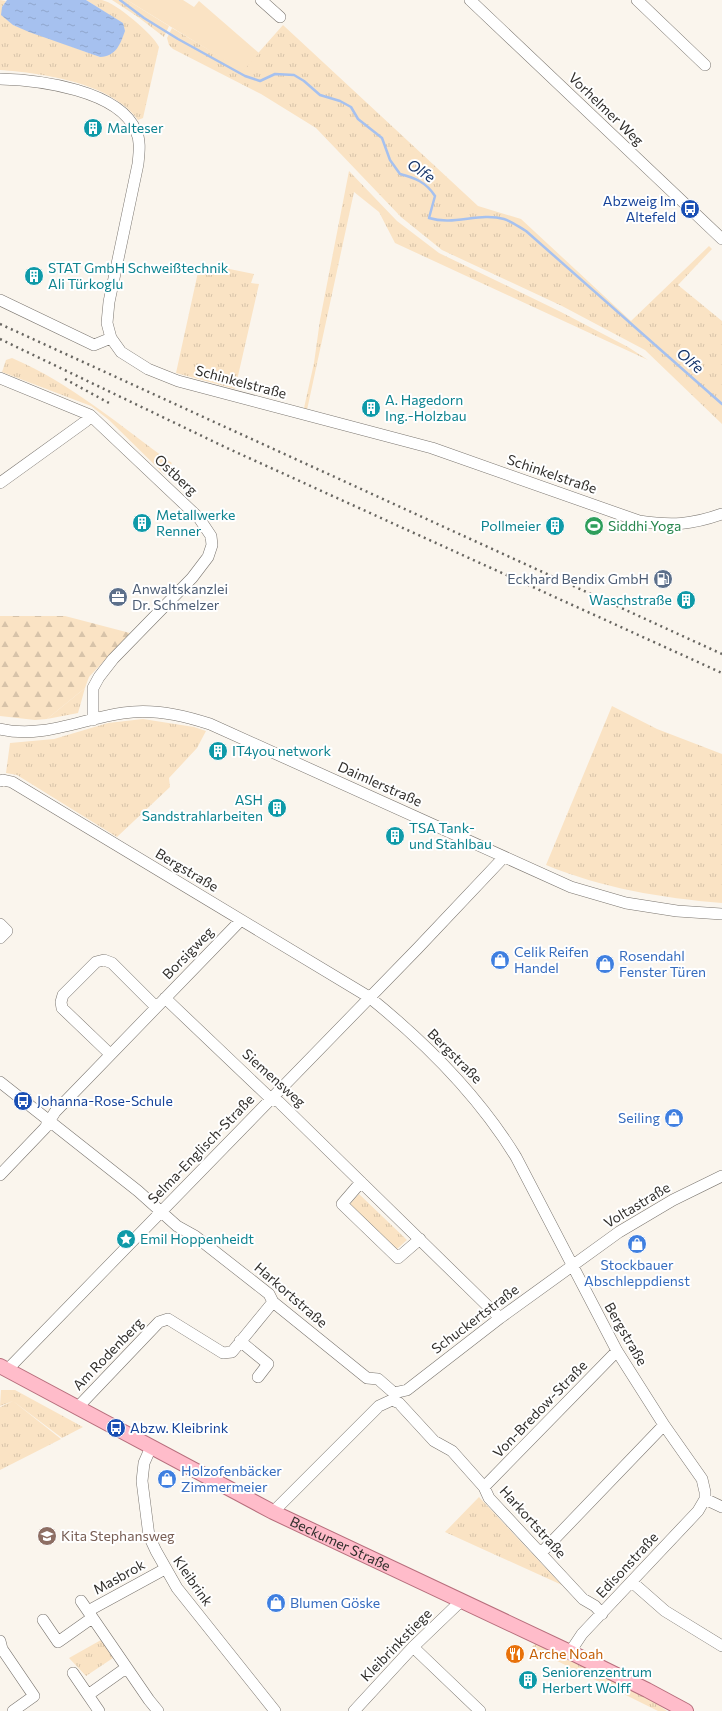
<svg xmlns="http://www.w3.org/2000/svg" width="722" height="1711" font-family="Commissioner,sans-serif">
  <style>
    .grass { fill: url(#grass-tufts) }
    .forest { fill: url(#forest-firs) }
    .garden { fill: #fae3c4 }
    .water { fill: url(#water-ripples) }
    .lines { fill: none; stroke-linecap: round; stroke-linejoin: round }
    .stream { stroke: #a6c1ef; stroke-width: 2.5 }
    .minor-casing { stroke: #7a756f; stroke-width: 12 }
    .major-casing { stroke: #b76e7c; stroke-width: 16 }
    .minor { stroke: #fff; stroke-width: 11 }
    .major { stroke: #ffbcca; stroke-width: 14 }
    .rail { stroke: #686661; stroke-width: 2.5; stroke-dasharray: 2 4; stroke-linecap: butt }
    .labels { text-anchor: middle; stroke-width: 4; stroke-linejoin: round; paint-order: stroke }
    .street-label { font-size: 14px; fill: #312f2c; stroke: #fff }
    .culture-label { font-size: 14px; fill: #0d838f; stroke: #fff; text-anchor: start }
    .transit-label { font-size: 14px; fill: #164399; stroke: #fff; text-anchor: start }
    .leisure-label { font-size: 14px; fill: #27864d; stroke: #fff; text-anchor: start }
    .service-label { font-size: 14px; fill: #4e5e75; stroke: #fff; text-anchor: end }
    .shop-label { font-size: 14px; fill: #366cbe; stroke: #fff; text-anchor: start }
    .education-label { font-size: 14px; fill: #785e54; stroke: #fff; text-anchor: start }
    .food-label { font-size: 14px; fill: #c56008; stroke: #fff; text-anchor: start }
    .water-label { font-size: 15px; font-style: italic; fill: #15346a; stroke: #fff }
  </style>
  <defs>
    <pattern id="grass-tufts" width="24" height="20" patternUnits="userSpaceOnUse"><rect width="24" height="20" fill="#fae3c4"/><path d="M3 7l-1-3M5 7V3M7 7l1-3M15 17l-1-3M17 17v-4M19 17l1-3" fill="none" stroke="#d7c3a9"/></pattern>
    <pattern id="forest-firs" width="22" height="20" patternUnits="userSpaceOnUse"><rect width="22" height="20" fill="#fae3c4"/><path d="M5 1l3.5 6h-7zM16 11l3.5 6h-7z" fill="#d7c3a9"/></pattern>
    <pattern id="water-ripples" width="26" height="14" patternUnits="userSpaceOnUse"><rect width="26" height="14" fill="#a6c1ef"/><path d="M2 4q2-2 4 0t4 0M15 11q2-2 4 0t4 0" fill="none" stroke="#8fa6cd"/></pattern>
  </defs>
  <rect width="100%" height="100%" fill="#faf5ed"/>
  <path class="grass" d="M0,0L6,1L2,7L13,25L100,57L122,23L86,0C90,0 97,0 102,0C116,3 153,34 159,47L143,118L138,120C112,83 43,73 0,70Z
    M112,0H127L169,26L164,37L138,17Z
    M283,25L478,206L521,219L631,321L709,246L712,249L678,285L722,321V424L645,350L562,306L442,250L401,217L316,128L261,94L173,49L169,45L167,38L172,28L243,70Z
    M349,171L397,221L439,253L559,311L628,347L648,360L395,243L379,212L354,192L307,410L304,408L314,363L320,320Z
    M200,263L254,274L251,283L259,284L235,389L176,373Z
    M12,358C71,383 120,426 172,463L164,474L109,420L91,406L2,372L6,360Z
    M85,688L78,713L47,719Z
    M612,706L657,729L722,754V903C661,898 602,888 546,865Z
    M143,719L194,727L206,731L197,748L169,778L170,787L117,837L17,775L6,773L10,743L54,739L108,723Z
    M359,1194L407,1240L397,1249L350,1204Z
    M1,1390H15L83,1427L62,1438L13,1401L0,1406Z
    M13,1401L61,1439L0,1470V1407Z
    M479,1497L555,1578L562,1585L445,1532Z
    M101,1640L113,1658L86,1676L69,1658Z
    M535,1644L647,1697L667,1711H658L531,1648Z"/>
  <path class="forest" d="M0,616H65L130,633L89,677L85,688L47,719L35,720L0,716Z"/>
  <path class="garden" d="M127,0H183L194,7L199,1L259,53L243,71Z"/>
  <path class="water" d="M7,0H86L123,23L125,31C120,45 116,56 100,57L29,32L13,25L1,15L2,7Z"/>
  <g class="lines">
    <path class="stream" d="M120,0L144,18L178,39L245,76L260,81L275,74L294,75L304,81L320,95L340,101L351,107L358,119L382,138L390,160L400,174C415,178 426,182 435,196L429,218C454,226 479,212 504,219C511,221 519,227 526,231L722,404"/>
    <g class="minor-casing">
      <path id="minor" d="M261,0L280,17
        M470,0L722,239
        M637,0L705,65
        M0,79C39,80 119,90 136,131C141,141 139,153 138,164L109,302L107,323L111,338L121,352L148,369L178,381L432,448L639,521C671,526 691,525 722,514
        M0,300L94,345L111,338
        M0,378L90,415L199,518L211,536L212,545L208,557L192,578L113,659L99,677L93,688V720
        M0,483L86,421L90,415
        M0,729C43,739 81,719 123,713C152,708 183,715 210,724L571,887L626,903L677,911L722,914
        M0,781L3,780L12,782L369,997C426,1043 478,1095 516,1157L617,1351L664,1425L702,1479L705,1492V1499L698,1511L582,1634L570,1652
        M0,924L7,931L0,938
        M165,998L270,1098L279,1102L500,1318
        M110,1054L62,1008L61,1002L63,995L96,962L104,960L112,963L156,1007
        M0,1082L138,1191L177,1226L195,1236L269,1294L273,1302L367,1378L378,1379L394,1393L407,1390L500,1318L619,1232L673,1200L722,1176
        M0,1175L45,1128L55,1112L241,920
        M361,1182L342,1204L398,1258L420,1239
        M240,1341L268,1364L258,1377
        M7,1370L417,949L504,857
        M77,1408L159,1322L168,1319L223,1353L232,1352L273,1302
        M151,1447L144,1463L142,1481L149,1536L156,1551L177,1588L275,1711
        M484,1487L617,1351
        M705,1499L722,1507
        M273,1512L379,1406L392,1400L399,1403L434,1441L452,1451L484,1487L489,1498L583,1599L595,1606L602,1614
        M541,1553L664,1425
        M632,1582L665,1611L722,1646
        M81,1601L149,1700L158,1711
        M88,1611L165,1569
        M43,1620L58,1642L92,1618
        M0,1641L2,1649L34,1696L13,1711
        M413,1647L480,1711
        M73,1673L88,1695L126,1668
        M88,1695L99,1711
        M354,1711L413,1647L461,1601"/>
    </g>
    <g class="major-casing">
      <g id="major">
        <path id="s1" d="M0,1366L273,1512L570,1652L647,1690L686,1711"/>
      </g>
    </g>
    <use href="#minor" class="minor"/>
    <use href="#major" class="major"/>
    <path class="rail" d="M0,324L722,654
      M0,339L227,448L722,673
      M65,379L109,403"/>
  </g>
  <defs>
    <g id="building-disc" transform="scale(1)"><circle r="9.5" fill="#0f9aa8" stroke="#fff"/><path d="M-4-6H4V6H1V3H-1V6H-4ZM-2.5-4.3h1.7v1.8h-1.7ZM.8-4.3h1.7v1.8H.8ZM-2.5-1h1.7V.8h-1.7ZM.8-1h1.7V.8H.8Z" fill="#fff"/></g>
    <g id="bus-disc" transform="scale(1)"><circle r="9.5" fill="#1a4fb4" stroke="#fff"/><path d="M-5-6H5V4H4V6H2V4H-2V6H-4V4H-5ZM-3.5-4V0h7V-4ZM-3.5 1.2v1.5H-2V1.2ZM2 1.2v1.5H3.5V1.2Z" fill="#fff"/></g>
    <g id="stadium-disc" transform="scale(1)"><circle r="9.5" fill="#2e9e5b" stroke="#fff"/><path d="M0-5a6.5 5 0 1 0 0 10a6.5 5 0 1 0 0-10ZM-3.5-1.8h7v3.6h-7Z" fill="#fff"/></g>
    <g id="fuel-disc" transform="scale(1)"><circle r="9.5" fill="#5c6f8a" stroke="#fff"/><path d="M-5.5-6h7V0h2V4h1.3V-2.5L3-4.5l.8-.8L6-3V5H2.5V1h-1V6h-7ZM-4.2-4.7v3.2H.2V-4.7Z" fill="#fff"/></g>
    <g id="office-disc" transform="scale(1)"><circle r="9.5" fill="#5c6f8a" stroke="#fff"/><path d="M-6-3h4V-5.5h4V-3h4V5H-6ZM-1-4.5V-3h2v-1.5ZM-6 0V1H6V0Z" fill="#fff"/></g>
    <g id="shop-disc" transform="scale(1)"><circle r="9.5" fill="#3f7fe0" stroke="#fff"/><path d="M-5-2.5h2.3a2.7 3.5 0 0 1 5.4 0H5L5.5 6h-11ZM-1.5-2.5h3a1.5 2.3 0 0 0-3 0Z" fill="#fff"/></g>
    <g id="sight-disc" transform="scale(1)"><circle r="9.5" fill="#0f9aa8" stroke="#fff"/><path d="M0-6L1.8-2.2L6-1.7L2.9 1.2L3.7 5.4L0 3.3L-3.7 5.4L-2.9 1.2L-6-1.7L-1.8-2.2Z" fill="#fff"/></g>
    <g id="school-disc" transform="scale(1)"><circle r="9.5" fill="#8d6e63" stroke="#fff"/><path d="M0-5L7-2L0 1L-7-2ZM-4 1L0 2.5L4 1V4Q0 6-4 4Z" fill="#fff"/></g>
    <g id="restaurant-disc" transform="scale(1)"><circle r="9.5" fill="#e8710a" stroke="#fff"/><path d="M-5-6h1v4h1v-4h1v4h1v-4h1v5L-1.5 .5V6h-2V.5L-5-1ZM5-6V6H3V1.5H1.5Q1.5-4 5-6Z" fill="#fff"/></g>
  </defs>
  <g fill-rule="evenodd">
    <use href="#building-disc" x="93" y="128"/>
    <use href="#bus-disc" x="690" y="209"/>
    <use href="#building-disc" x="34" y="276"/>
    <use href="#building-disc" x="371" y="408"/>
    <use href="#building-disc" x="142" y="523"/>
    <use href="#building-disc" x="555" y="526"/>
    <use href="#stadium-disc" x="594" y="526"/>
    <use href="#fuel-disc" x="663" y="579"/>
    <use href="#office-disc" x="118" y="597"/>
    <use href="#building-disc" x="686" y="600"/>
    <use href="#building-disc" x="218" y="751"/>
    <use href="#building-disc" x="277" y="808"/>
    <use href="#building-disc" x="395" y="836"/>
    <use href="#shop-disc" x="500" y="960"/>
    <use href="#shop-disc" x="605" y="964"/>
    <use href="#bus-disc" x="23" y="1101"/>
    <use href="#shop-disc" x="674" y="1118"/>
    <use href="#sight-disc" x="126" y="1239"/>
    <use href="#shop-disc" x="637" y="1244"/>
    <use href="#bus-disc" x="116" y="1428"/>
    <use href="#shop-disc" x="167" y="1479"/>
    <use href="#school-disc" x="47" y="1536"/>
    <use href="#shop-disc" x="276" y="1603"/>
    <use href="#restaurant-disc" x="515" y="1654"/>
    <use href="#building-disc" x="528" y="1680"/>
  </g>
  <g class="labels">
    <g class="street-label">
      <text transform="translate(606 109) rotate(44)" y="5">Vorhelmer Weg</text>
      <text transform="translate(241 382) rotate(15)" y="5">Schinkelstraße</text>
      <text transform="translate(552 474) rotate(19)" y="5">Schinkelstraße</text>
      <text transform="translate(176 475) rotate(43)" y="5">Ostberg</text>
      <text transform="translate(380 784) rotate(24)" y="5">Daimlerstraße</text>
      <text transform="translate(187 870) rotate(31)" y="5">Bergstraße</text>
      <text transform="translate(188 953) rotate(-46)" y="5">Borsigweg</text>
      <text transform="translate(455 1056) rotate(45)" y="5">Bergstraße</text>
      <text transform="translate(274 1078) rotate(42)" y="5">Siemensweg</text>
      <text transform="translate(201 1149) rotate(-46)" y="5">Selma-Englisch-Straße</text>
      <text transform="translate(637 1205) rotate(-31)" y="5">Voltastraße</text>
      <text transform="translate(291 1295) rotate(41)" y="5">Harkortstraße</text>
      <text transform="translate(475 1319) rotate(-37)" y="5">Schuckertstraße</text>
      <text transform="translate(626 1334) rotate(60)" y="5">Bergstraße</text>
      <text transform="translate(108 1354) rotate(-46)" y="5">Am Rodenberg</text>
      <text transform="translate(540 1409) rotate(-46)" y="5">Von-Bredow-Straße</text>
      <text transform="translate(533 1522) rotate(48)" y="5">Harkortstraße</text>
      <text dy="5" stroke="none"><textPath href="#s1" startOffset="384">Beckumer Straße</textPath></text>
      <text transform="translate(627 1565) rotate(-47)" y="5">Edisonstraße</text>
      <text transform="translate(119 1577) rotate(-29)" y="5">Masbrok</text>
      <text transform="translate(193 1581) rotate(55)" y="5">Kleibrink</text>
      <text transform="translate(396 1645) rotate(-46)" y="5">Kleibrinkstiege</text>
    </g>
    <g class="culture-label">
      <text x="107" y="133">Malteser</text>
      <text x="48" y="273">STAT GmbH Schweißtechnik<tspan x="48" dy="16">Ali Türkoglu</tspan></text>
      <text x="385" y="405">A. Hagedorn<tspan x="385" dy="16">Ing.-Holzbau</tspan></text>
      <text x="156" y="520">Metallwerke<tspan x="156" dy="16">Renner</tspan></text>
      <text x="541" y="531" text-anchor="end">Pollmeier</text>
      <text x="672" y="605" text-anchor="end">Waschstraße</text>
      <text x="232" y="756">IT4you network</text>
      <text x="263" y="805" text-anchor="end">ASH<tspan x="263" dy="16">Sandstrahlarbeiten</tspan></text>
      <text x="409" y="833">TSA Tank-<tspan x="409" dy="16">und Stahlbau</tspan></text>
      <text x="140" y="1244">Emil Hoppenheidt</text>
      <text x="542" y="1677">Seniorenzentrum<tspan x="542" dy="16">Herbert Wolff</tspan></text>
    </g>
    <g class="transit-label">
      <text x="676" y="206" text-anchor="end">Abzweig Im<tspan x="676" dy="16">Altefeld</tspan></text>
      <text x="37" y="1106">Johanna-Rose-Schule</text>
      <text x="130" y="1433">Abzw. Kleibrink</text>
    </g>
    <g class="leisure-label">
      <text x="608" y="531">Siddhi Yoga</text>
    </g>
    <g class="service-label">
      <text x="649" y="584">Eckhard Bendix GmbH</text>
      <text x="132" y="594" text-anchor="start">Anwaltskanzlei<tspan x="132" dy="16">Dr. Schmelzer</tspan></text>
    </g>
    <g class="shop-label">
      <text x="514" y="957">Celik Reifen<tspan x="514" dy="16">Handel</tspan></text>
      <text x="619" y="961">Rosendahl<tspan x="619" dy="16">Fenster Türen</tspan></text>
      <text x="660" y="1123" text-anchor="end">Seiling</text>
      <text x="637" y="1270" text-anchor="middle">Stockbauer<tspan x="637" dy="16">Abschleppdienst</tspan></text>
      <text x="181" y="1476">Holzofenbäcker<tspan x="181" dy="16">Zimmermeier</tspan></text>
      <text x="290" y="1608">Blumen Göske</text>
    </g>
    <g class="education-label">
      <text x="61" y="1541">Kita Stephansweg</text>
    </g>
    <g class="food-label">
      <text x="529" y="1659">Arche Noah</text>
    </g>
    <g class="water-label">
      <text transform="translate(421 171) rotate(33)" y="5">Olfe</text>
      <text transform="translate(690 361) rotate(41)" y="5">Olfe</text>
    </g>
  </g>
</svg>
